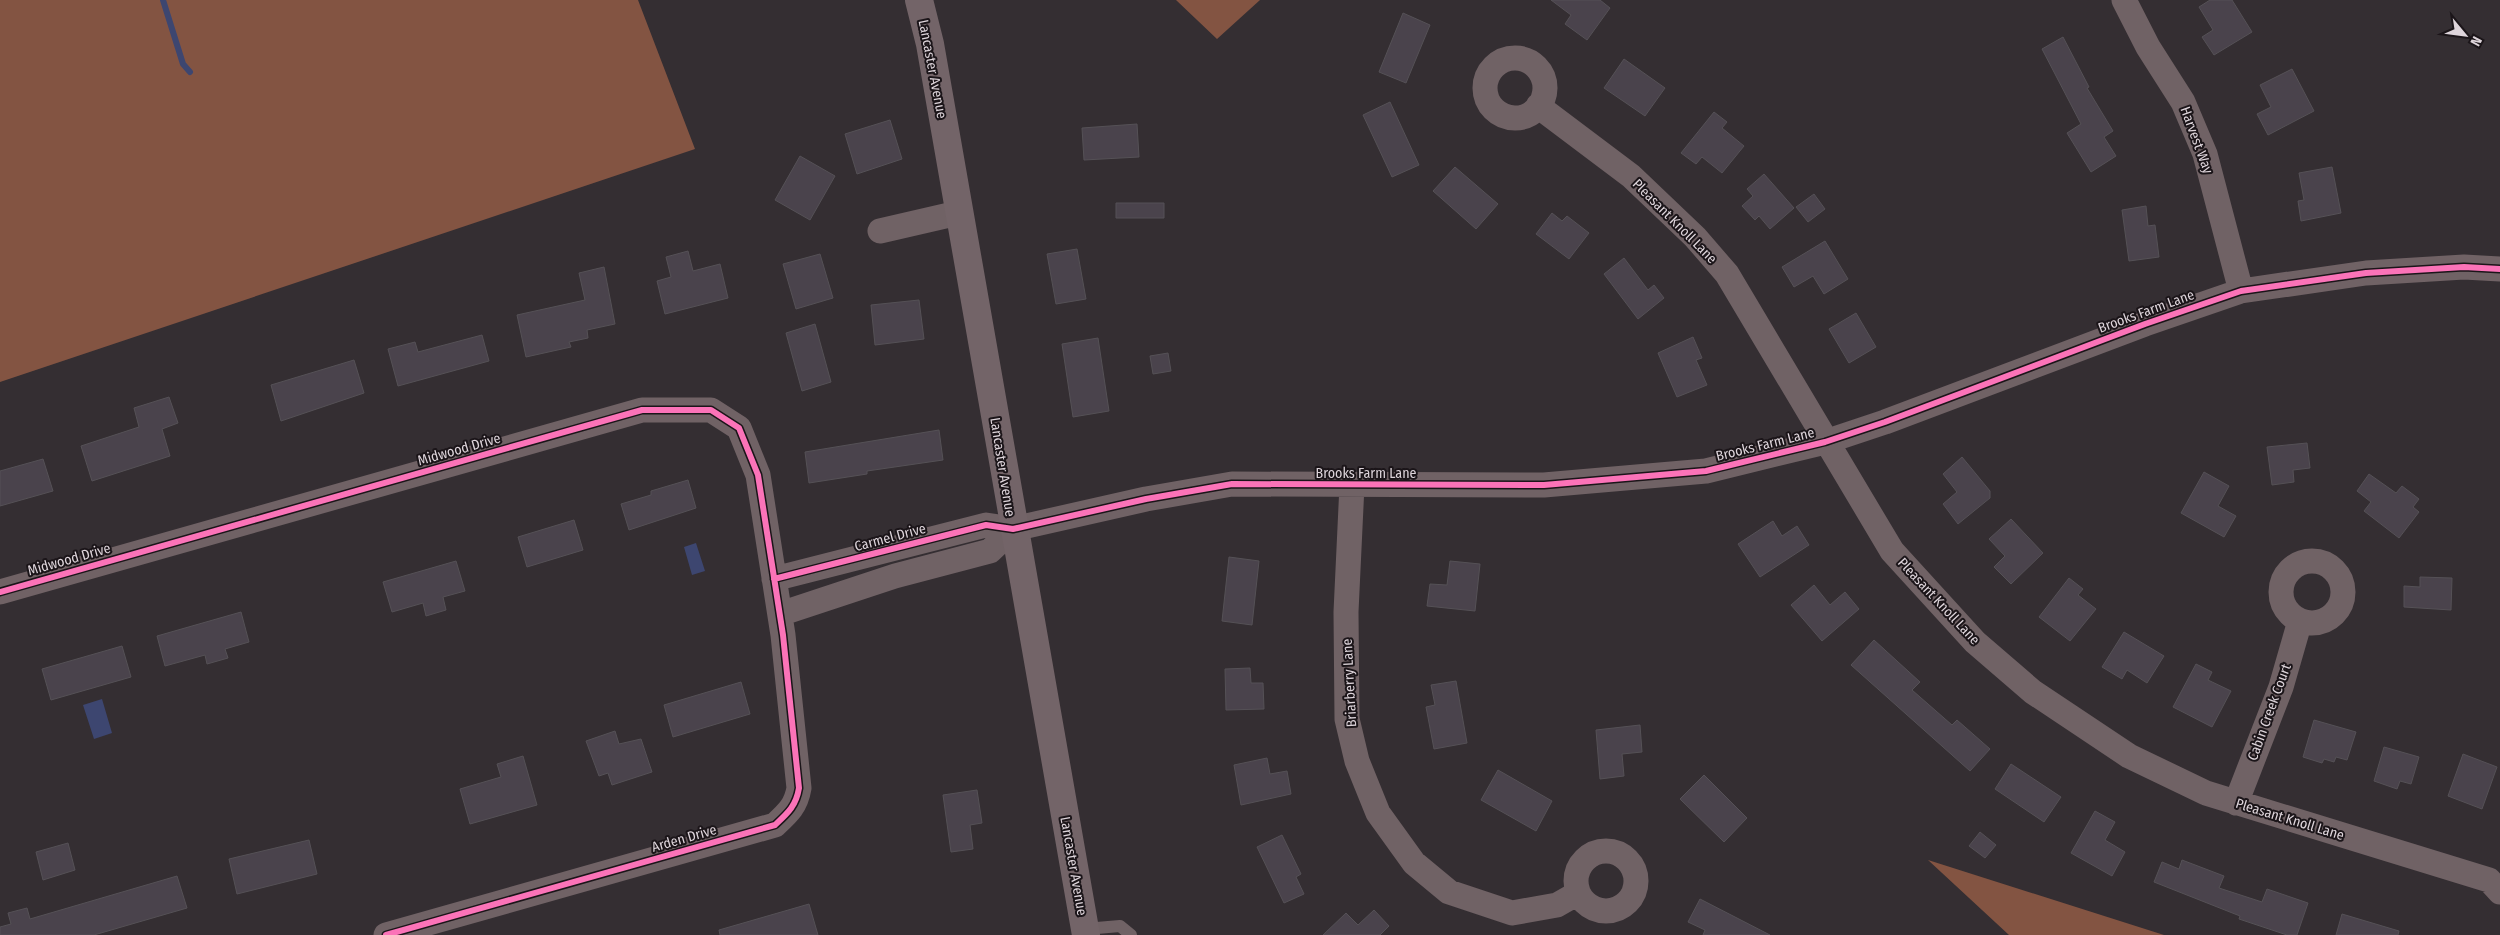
<svg xmlns="http://www.w3.org/2000/svg" width="2500" height="935" font-family="'Fira Sans Condensed',sans-serif">
  <style>
    .forest { fill: #835442 }
    .water { fill: #3d4670 }
    .lines { fill: none; stroke-linecap: round; stroke-linejoin: round }
    .stream { stroke: #3d4670; stroke-width: 6 }
    .building { fill: #4a434c; stroke: #555156 }
    .lane { stroke: #706265; stroke-width: 12 }
    .street { stroke: #706265; stroke-width: 25 }
    .secondary { stroke: #736468; stroke-width: 28 }
    .cycleway-casing { stroke: #1b1519; stroke-width: 9 }
    .cycleway { stroke: #fb73b8; stroke-width: 6 }
    .labels { text-anchor: middle; stroke-width: 4; stroke-linejoin: round; paint-order: stroke }
    .street-label { font-size: 14px; fill: #ded5db; stroke: #1b1519 }
  </style>
  <rect width="100%" height="100%" fill="#342e32"/>
  <path class="forest" d="M0,0H638L695,149L0,382Z
    M1176,0H1260L1217,39Z
    M1928,860L2164,935H2009Z"/>
  <path class="water" d="M696,543L705,571L692,575L684,547Z
    M102,699L112,733L94,739L83,705Z"/>
  <g class="lines">
    <path class="stream" d="M163,0L183,64L190,72"/>
  </g>
  <path class="building" d="M1551,0H1600L1610,8L1587,40L1565,24L1571,15Z
    M2210,0H2232L2252,32L2214,55L2202,37L2213,30L2199,7Z
    M1403,13L1430,25L1406,83L1379,72Z
    M2063,37L2089,87L2087,88L2113,131L2104,137L2116,156L2091,172L2067,133L2081,124L2042,49Z
    M1624,59L1665,88L1645,116L1604,88Z
    M2292,69L2314,111L2268,135L2257,114L2271,107L2260,85Z
    M1390,102L1419,165L1392,177L1363,115Z
    M1714,112L1727,122L1722,128L1744,146L1722,173L1702,157L1696,164L1681,153Z
    M890,120L902,159L857,174L845,134Z
    M1137,124L1139,157L1084,160L1082,128Z
    M800,156L835,176L810,220L775,200Z
    M1455,167L1498,204L1476,229L1433,191Z
    M2332,167L2341,213L2301,221L2298,201L2304,200L2299,173Z
    M1764,174L1794,208L1770,229L1759,216L1755,220L1742,206L1753,196L1747,189Z
    M1814,194L1825,209L1808,222L1796,207Z
    M1116,203H1164V218H1116Z
    M2146,206L2148,226L2155,225L2159,257L2129,261L2122,210Z
    M1552,213L1562,221L1567,216L1589,233L1569,259L1536,234Z
    M1825,241L1848,279L1824,294L1813,276L1794,287L1782,267Z
    M1077,249L1086,299L1056,304L1047,254Z
    M688,251L693,271L720,264L728,298L665,314L657,281L671,277L666,257Z
    M820,254L833,298L796,309L783,264Z
    M1624,258L1648,290L1654,285L1664,298L1638,319L1604,274Z
    M604,267L615,324L587,330L588,338L569,342L571,347L526,357L517,315L585,300L579,273Z
    M919,300L924,339L875,345L871,305Z
    M1856,313L1876,347L1849,363L1829,329Z
    M815,324L831,382L802,391L786,333Z
    M482,335L489,361L398,386L388,349L415,342L418,352Z
    M1693,337L1702,358L1696,360L1707,385L1677,397L1658,353Z
    M1098,338L1109,411L1073,417L1062,344Z
    M1168,353L1171,371L1153,374L1150,356Z
    M354,360L364,393L281,421L271,385Z
    M169,397L178,423L162,429L170,456L92,481L81,446L139,427L134,408Z
    M939,430L943,460L867,471V474L809,483L805,452Z
    M2307,443L2310,468L2293,470L2294,482L2272,485L2267,447Z
    M1962,457L1990,491V498L1958,524L1943,504L1957,492L1943,474Z
    M43,459L53,491L0,506V471Z
    M2204,472L2229,486L2218,506L2236,516L2224,537L2181,513Z
    M2369,474L2396,493L2402,486L2419,499L2413,507L2419,512L2399,538L2364,511L2371,502L2357,491Z
    M688,480L696,508L629,530L621,504L651,495V491Z
    M2011,519L2043,553L2011,584L1994,567L2005,556L1989,539Z
    M574,520L583,550L527,567L518,537Z
    M1773,521L1782,536L1797,526L1809,545L1760,577L1738,544Z
    M1229,557L1259,561L1252,625L1222,621Z
    M456,561L465,591L443,597L446,610L426,616L423,603L392,612L383,582Z
    M1450,561L1480,564L1475,611L1427,606L1430,584L1447,585Z
    M2420,577L2452,578L2451,610L2404,607V586L2420,587Z
    M2069,578L2083,589L2078,595L2096,609L2070,641L2039,617Z
    M1814,585L1830,605L1845,592L1859,609L1822,641L1791,605Z
    M241,612L249,642L225,649L228,658L207,664L205,655L165,666L157,636Z
    M2124,632L2164,656L2147,683L2127,670L2122,679L2102,667Z
    M1874,640L1920,682L1912,690L1952,725L1957,720L1990,749L1970,771L1851,665Z
    M122,646L131,677L51,700L42,669Z
    M2196,664L2212,672L2208,680L2231,691L2212,727L2173,707Z
    M1250,668L1251,683H1263L1264,709L1226,710L1225,669Z
    M1456,681L1467,743L1434,749L1426,707L1435,705L1431,685Z
    M741,682L750,714L673,737L664,705Z
    M2314,720L2356,732L2347,760L2336,757L2334,762L2324,759L2322,763L2303,757Z
    M1640,725L1642,752L1622,754L1624,776L1600,779L1596,730Z
    M615,731L619,744L641,739L652,772L612,785L608,773L599,776L586,741Z
    M2384,747L2419,757L2411,784L2400,781L2397,789L2374,781Z
    M2463,754L2497,767L2482,809L2448,796Z
    M523,756L537,805L470,824L460,789L501,777L497,764Z
    M1267,758L1270,774L1287,771L1291,794L1241,805L1234,765Z
    M2011,764L2061,797L2044,822L1995,789Z
    M1498,770L1552,801L1536,831L1481,800Z
    M1704,775L1747,818L1724,842L1680,799Z
    M977,790L982,823L970,825L973,849L951,852L943,795Z
    M2095,811L2115,822L2105,840L2125,852L2112,876L2071,853Z
    M1980,832L1996,845L1985,858L1969,846Z
    M1282,835L1301,874L1296,877L1304,894L1284,903L1257,847Z
    M309,840L317,874L237,894L229,859Z
    M68,843L75,870L43,880L36,852Z
    M2182,860L2224,876L2219,888L2262,902L2267,889L2308,903L2297,935H2287L2239,919L2240,916L2154,882L2162,862L2179,869Z
    M177,876L187,908L94,935H0V927L11,924L8,913L27,908L30,919Z
    M1700,899L1770,935H1703L1705,930L1688,922Z
    M809,904L818,935H720L719,930Z
    M1374,910L1389,926L1380,935H1323L1346,913L1358,925Z
    M2342,914L2399,931L2398,935H2336Z"/>
  <g class="lines">
    <path class="lane" d="M1085,929L1120,926L1131,935"/>
    <path class="street" d="M2124,0L2148,47L2183,102L2205,154L2241,291
      M1485 88a30 30 0 1 1 60 0a30 30 0 1 1-60 0Z
      M1538,106L1631,176L1695,237L1727,274L1892,551L1975,642L2033,692L2129,756L2206,793L2489,880L2500,892
      M880,231L958,213
      M1352,485L1346,612L1347,719L1357,761L1378,813L1414,863L1449,892L1512,913L1557,905L1578,893
      M2281 592a31 31 0 1 1 62 0a31 31 0 1 1-62 0Z
      M774,579L986,525L1013,529L1146,499L1232,484L1544,485L1706,471L1825,442L1885,422L2145,324L2241,291L2366,273L2464,267L2500,269
      M0,592L642,410H711L739,428L758,475L783,635L799,788C796,806 788,813 775,825L386,935
      M780,614L895,576L990,551L1013,529
      M2236,803L2281,687L2300,621
      M1576 881a30 30 0 1 1 60 0a30 30 0 1 1-60 0Z"/>
    <path class="secondary" d="M919,0L930,44L1086,935"/>
    <g class="cycleway-casing">
      <path id="cycleway" d="M774,579L986,525L1013,529L1146,499L1232,484L1544,485L1706,471L1825,442L1885,422L2145,324L2241,291L2366,273L2464,267L2500,269
        M0,592L642,410H711L739,428L758,475L783,635L799,788C796,806 788,813 775,825L386,935"/>
    </g>
    <use href="#cycleway" class="cycleway"/>
  </g>
  <g class="labels">
    <g class="street-label">
      <text transform="translate(933 69) rotate(79)" y="5">Lancaster Avenue</text>
      <text transform="translate(2197 140) rotate(70)" y="5">Harvest Way</text>
      <text transform="translate(1675 221) rotate(45)" y="5">Pleasant Knoll Lane</text>
      <text transform="translate(2146 311) rotate(-20)" y="5">Brooks Farm Lane</text>
      <text transform="translate(1765 444) rotate(-14)" y="5">Brooks Farm Lane</text>
      <text transform="translate(459 449) rotate(-16)" y="5">Midwood Drive</text>
      <text transform="translate(1003 467) rotate(81)" y="5">Lancaster Avenue</text>
      <text x="1366" y="478">Brooks Farm Lane</text>
      <text transform="translate(890 537) rotate(-15)" y="5">Carmel Drive</text>
      <text transform="translate(69 559) rotate(-16)" y="5">Midwood Drive</text>
      <text transform="translate(1939 601) rotate(47)" y="5">Pleasant Knoll Lane</text>
      <text transform="translate(1349 683) rotate(-93)" y="5">Briarberry Lane</text>
      <text transform="translate(2269 712) rotate(-70)" y="5">Cabin Creek Court</text>
      <text transform="translate(2290 819) rotate(17)" y="5">Pleasant Knoll Lane</text>
      <text transform="translate(684 838) rotate(-16)" y="5">Arden Drive</text>
      <text transform="translate(1074 866) rotate(80)" y="5">Lancaster Avenue</text>
    </g>
  </g>
  <g transform="translate(2465 35) rotate(119)" stroke="#1b1519" stroke-width="4" paint-order="stroke">
  <path d="M0-4L9 19L0 12L-9 19Z" fill="#ded5db"/>
  <text y="-8" font-size="14" font-weight="bold" text-anchor="middle" fill="#ded5db">N</text>
  </g>
</svg>
